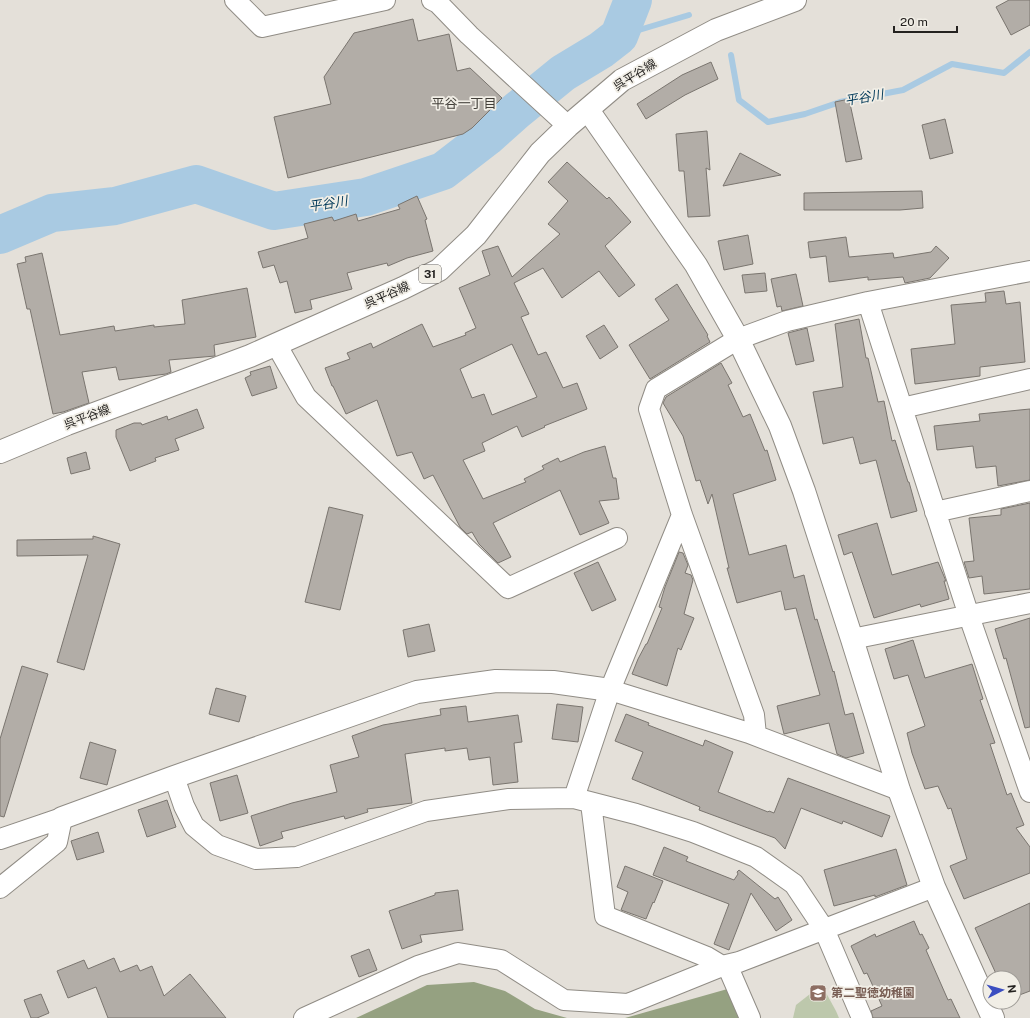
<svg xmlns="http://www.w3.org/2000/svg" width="1030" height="1018" font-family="'Public Sans','Noto Sans JP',sans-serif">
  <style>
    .green { fill: #bdc8ac }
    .forest { fill: #95a181 }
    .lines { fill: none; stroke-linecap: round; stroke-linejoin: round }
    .stream { stroke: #a9cae2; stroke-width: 6 }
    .river { stroke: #a9cae2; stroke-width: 38 }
    .building { fill: #b2ada7; stroke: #7a756f; fill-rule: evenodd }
    .street-casing { stroke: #908c85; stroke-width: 22 }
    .secondary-casing { stroke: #908c85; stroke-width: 24 }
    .primary-casing { stroke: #908c85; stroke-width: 24 }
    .street { stroke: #fff; stroke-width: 20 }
    .secondary { stroke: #fff; stroke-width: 22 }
    .primary { stroke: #fff; stroke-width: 22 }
    .labels { text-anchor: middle; stroke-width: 3.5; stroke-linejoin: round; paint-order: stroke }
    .shield { fill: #f1eee6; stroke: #625f5b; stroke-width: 1 }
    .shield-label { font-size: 11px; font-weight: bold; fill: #242220 }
    .street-label { font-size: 12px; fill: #242220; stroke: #f1eee6 }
    .education-label { font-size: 12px; font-weight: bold; fill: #785e54; stroke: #f1eee6; text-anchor: start }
    .water-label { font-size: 13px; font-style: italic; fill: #003959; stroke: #f1eee6 }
    .neighbourhood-label { font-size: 13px; fill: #423f39; stroke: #f1eee6 }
  </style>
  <rect width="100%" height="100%" fill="#e4e0d9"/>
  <path class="green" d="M825,991L836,1011L839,1018H793L796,1005L810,994Z"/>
  <path class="forest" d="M474,982L505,991L535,1009L567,1018H356L427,985Z
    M731,988L743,1018H625Z"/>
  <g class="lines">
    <path class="stream" d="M619,36L689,15
      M731,55L739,100L768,122L805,114L840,102L903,90L952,64L1004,73L1030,52"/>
    <path class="river" d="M0,235L52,213L115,206L196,184L274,211L366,197L443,171L487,137L515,112L563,73L601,50L619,36L633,0"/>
  </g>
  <path class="building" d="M1009,0H1030V25L1011,35L996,7Z
    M413,19L418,41L449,34L457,71L470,68L502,98L472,128L463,134L288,178L274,117L331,104L324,77L354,33Z
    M711,62L718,79L685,95L646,119L637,104L682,75Z
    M849,99L862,159L846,162L835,102Z
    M945,119L953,153L930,159L922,125Z
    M707,131L710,170L706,168L710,216L688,217L684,171H679L676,134Z
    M740,153L781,175L723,186Z
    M567,162L607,199L609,197L631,222L605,246L635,285L619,297L599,271L562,298L543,268L514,283L529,314L521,317L538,355L546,352L563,388L577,383L587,409L544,426L545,427L522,437L517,426L482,443L485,451L463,460L483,499L526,482L524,479L544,469L542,466L558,458L560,462L584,452L605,446L613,478H616L619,499L599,501L609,523L580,535L560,490L493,523L511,557L498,563L479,544L472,532L467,534L460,527L433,475L424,479L412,452L397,456L377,400L346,414L333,386H332L325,368L350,359L347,353L371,343L373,348L422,324L433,347L466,335L465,333L476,328L459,288L490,275L482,251L498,246L512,277L560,234L548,224L568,201L548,182ZM512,344L537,397L492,415L484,394L472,398L460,369Z
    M922,191L923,208L900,210H804V193Z
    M417,196L427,219L425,220L433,251L407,258L388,266L387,263L347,273L352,289L310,300L312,309L295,313L287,281L280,283L274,265L263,268L258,252L308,238L304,224L332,217L334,221L356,214L358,221L400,209L398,205Z
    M748,235L753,264L724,270L718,241Z
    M846,237L849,257L893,253L894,258L931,252L936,246L949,258L930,278L905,283L903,277L868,280V277L829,282L826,256L810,258L808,242Z
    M42,253L60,335L114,326L115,331L154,325V327L185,324L182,300L247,288L256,337L214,345L215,356L169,360L171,372L166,374L119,380L116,367L82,372L89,403L63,412L53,414L30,309H27L17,264L26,262L25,257Z
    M765,273L767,291L745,293L742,275Z
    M796,274L803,306L782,311L781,306L777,307L771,279Z
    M677,284L708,335L707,336L710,342L650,379L629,345L669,320L655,299Z
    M1004,291L1006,304L1020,302L1025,362L980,367V376L915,384L911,349L955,344L951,305L986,302L985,293Z
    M859,319L866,358H868L878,402L884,401L892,441L895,440L908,482H909L917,511L891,518L876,460L860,464L853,437L823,444L813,392L843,387L835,324Z
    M604,325L618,347L600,359L586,336Z
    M807,328L814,361L796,365L788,333Z
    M721,363L732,383L728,385L743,417L750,414L765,451L767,450L776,480L733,494L749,555L786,545L794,578L804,575L815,620L817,619L833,672L834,671L845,715L853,713L864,753L846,758L837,754L829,723L784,734L777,706L820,695L796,608L785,610L781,591L737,603L727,568H729L712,494L708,504L700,480L696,481L683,436L663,403L666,397Z
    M270,366L277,388L252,396L245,378L251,375L250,372Z
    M197,409L204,428L175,439L179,450L155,458L156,461L130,471L116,437V430L134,423H141L142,425L167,416L168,420Z
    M1030,409V480L998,486L996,466L976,468L973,446L937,450L934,426L980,421L979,414Z
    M86,452L90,469L71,474L67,458Z
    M1030,503V589L984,594L982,576L969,578L964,562L974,561L969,518L1001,515V509Z
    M329,507L363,515L340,610L305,602Z
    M877,523L892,575L938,562L946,581H944L949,599L921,607L920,604L874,618L852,552L844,555L838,535Z
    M93,536L120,544L84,670L57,662L88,555L17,556V540L93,539Z
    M679,552L683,553L688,565L685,573L691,575L693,580L684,614L694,618L681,650L678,648L667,686L632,674L638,659L646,644H647L662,608L659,607L665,587Z
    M598,562L616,600L592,611L574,573Z
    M1030,618V727L1025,728L1006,658L1004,659L995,629Z
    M429,624L435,651L408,657L403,630Z
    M913,640L925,678L972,664L983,699L980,700L995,743L990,744L1007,795L1011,793L1024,825L1016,828L1030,847V873L964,899L950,866L967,859L951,808L948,809L938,786L925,789L912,753L907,733L925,726L908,675L894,679L885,649Z
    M22,666L48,674L4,817L0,816V739Z
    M216,688L246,696L239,722L209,714Z
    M557,704L583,707L578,742L552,739Z
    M466,706L468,722L518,715L522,742L514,743L518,782L493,785L490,757L469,760L467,748L445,751V748L405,754L412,803L367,809L368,812L345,819L344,816L281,832L283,838L260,846L251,816L292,803L337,792L330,765L359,757L352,736L383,725L441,715L440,709Z
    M626,714L649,723L648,725L703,746L705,740L733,752L718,792L768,812L769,811L774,813L788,778L890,816L882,837L843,821L842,824L801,808L785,849L775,838L699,810L700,807L632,779L643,752L615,741Z
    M90,742L116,750L107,785L80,778Z
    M237,775L248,813L220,821L210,783Z
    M167,800L176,827L147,837L138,810Z
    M98,832L104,852L77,860L71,841Z
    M664,847L688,857L686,861L734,880L738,874L737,872L739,870L775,899L778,897L792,920L776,931L751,893L729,950L714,944L729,904L653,875Z
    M896,849L907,885L875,897V895L834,906L824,870Z
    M625,866L663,881L654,903L653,902L646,919L621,910L628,892L617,887Z
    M458,890L463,930L420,935L422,942L402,949L389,911L435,895V893Z
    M1030,903V991L1014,997V978H998L975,928Z
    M914,921L920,935L922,934L929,948L926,950L948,1000L951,999L960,1018H873L871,1011L882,1006L867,973L864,974L851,946L875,934L876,937Z
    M369,949L377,970L359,977L351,956Z
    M114,958L120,972L137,965L140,971L152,966L164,996L190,974L226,1018H108L96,987L68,998L57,971L84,960L88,969Z
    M41,994L49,1013L37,1018H31L24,1000Z"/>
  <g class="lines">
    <g class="street-casing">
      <path id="street" d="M235,0L262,27L385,0
        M432,0L438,3L469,35L568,126
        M868,302L969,616L1030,792
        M276,344L306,397L508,588L617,538
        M902,408L1030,379
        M935,512L1030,491
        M852,639L1030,603
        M610,690L749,733L899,790
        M756,735L754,715L682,515L649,409L656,389L738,339L787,321L868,302L1030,271
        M174,777L184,806L194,826L217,845L256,859L297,857L426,811L509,799L574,798L636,814L693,832L756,857L794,884L824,929L862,1018
        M574,798L610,690L682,515
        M591,803L605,916L707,957L722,966
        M0,839L62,818
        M0,888L57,842L62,818
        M727,965L750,1018
        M304,1018L418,966L458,953L501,960L564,1000L628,1004L722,966L739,962L934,887"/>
    </g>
    <g class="secondary-casing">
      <path id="secondary" d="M588,110L696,265L738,339L780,426L804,491L852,639L899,790L934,887L993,1018
        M62,818L174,777L417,692L496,681L553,682L610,690"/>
    </g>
    <g class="primary-casing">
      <path id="primary" d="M0,452L67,424L250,356L403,288L439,270L476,235L540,153L568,126L622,80L716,30L795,0"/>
    </g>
    <use href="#street" class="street"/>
    <use href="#secondary" class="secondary"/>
    <use href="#primary" class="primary"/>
  </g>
  <defs>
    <g id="school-square" transform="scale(0.9)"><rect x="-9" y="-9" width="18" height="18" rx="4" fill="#8d6e63" stroke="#f1eee6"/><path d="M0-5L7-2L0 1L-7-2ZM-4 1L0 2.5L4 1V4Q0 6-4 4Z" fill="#fff"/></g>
  </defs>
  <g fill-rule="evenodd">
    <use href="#school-square" x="818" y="993"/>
  </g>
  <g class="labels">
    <rect class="shield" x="419" y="265" width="22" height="18" rx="3"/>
    <g class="shield-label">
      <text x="430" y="278">31</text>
    </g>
    <g class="street-label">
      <text transform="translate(635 75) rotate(-32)" y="4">呉平谷線</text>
      <text transform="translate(387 295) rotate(-24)" y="4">呉平谷線</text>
      <text transform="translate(87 417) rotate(-21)" y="4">呉平谷線</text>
    </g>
    <g class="education-label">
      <text x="831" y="997">第二聖徳幼稚園</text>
    </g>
    <g class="water-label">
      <text transform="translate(864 97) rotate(-10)" y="5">平谷川</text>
      <text transform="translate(328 203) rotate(-9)" y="5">平谷川</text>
    </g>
    <g class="neighbourhood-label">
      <text x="464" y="108">平谷一丁目</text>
    </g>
  </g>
  <g transform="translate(1002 990) rotate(84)"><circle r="19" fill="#f1eee6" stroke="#9f9c97"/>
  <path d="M0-3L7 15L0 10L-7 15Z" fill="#3b4ec1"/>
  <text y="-6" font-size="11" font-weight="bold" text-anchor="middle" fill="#242220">N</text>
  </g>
  <path d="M894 26v6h63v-6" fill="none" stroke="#242220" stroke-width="2"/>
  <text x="900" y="26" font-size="12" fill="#242220" stroke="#f1eee6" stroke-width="3" paint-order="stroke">20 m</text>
</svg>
